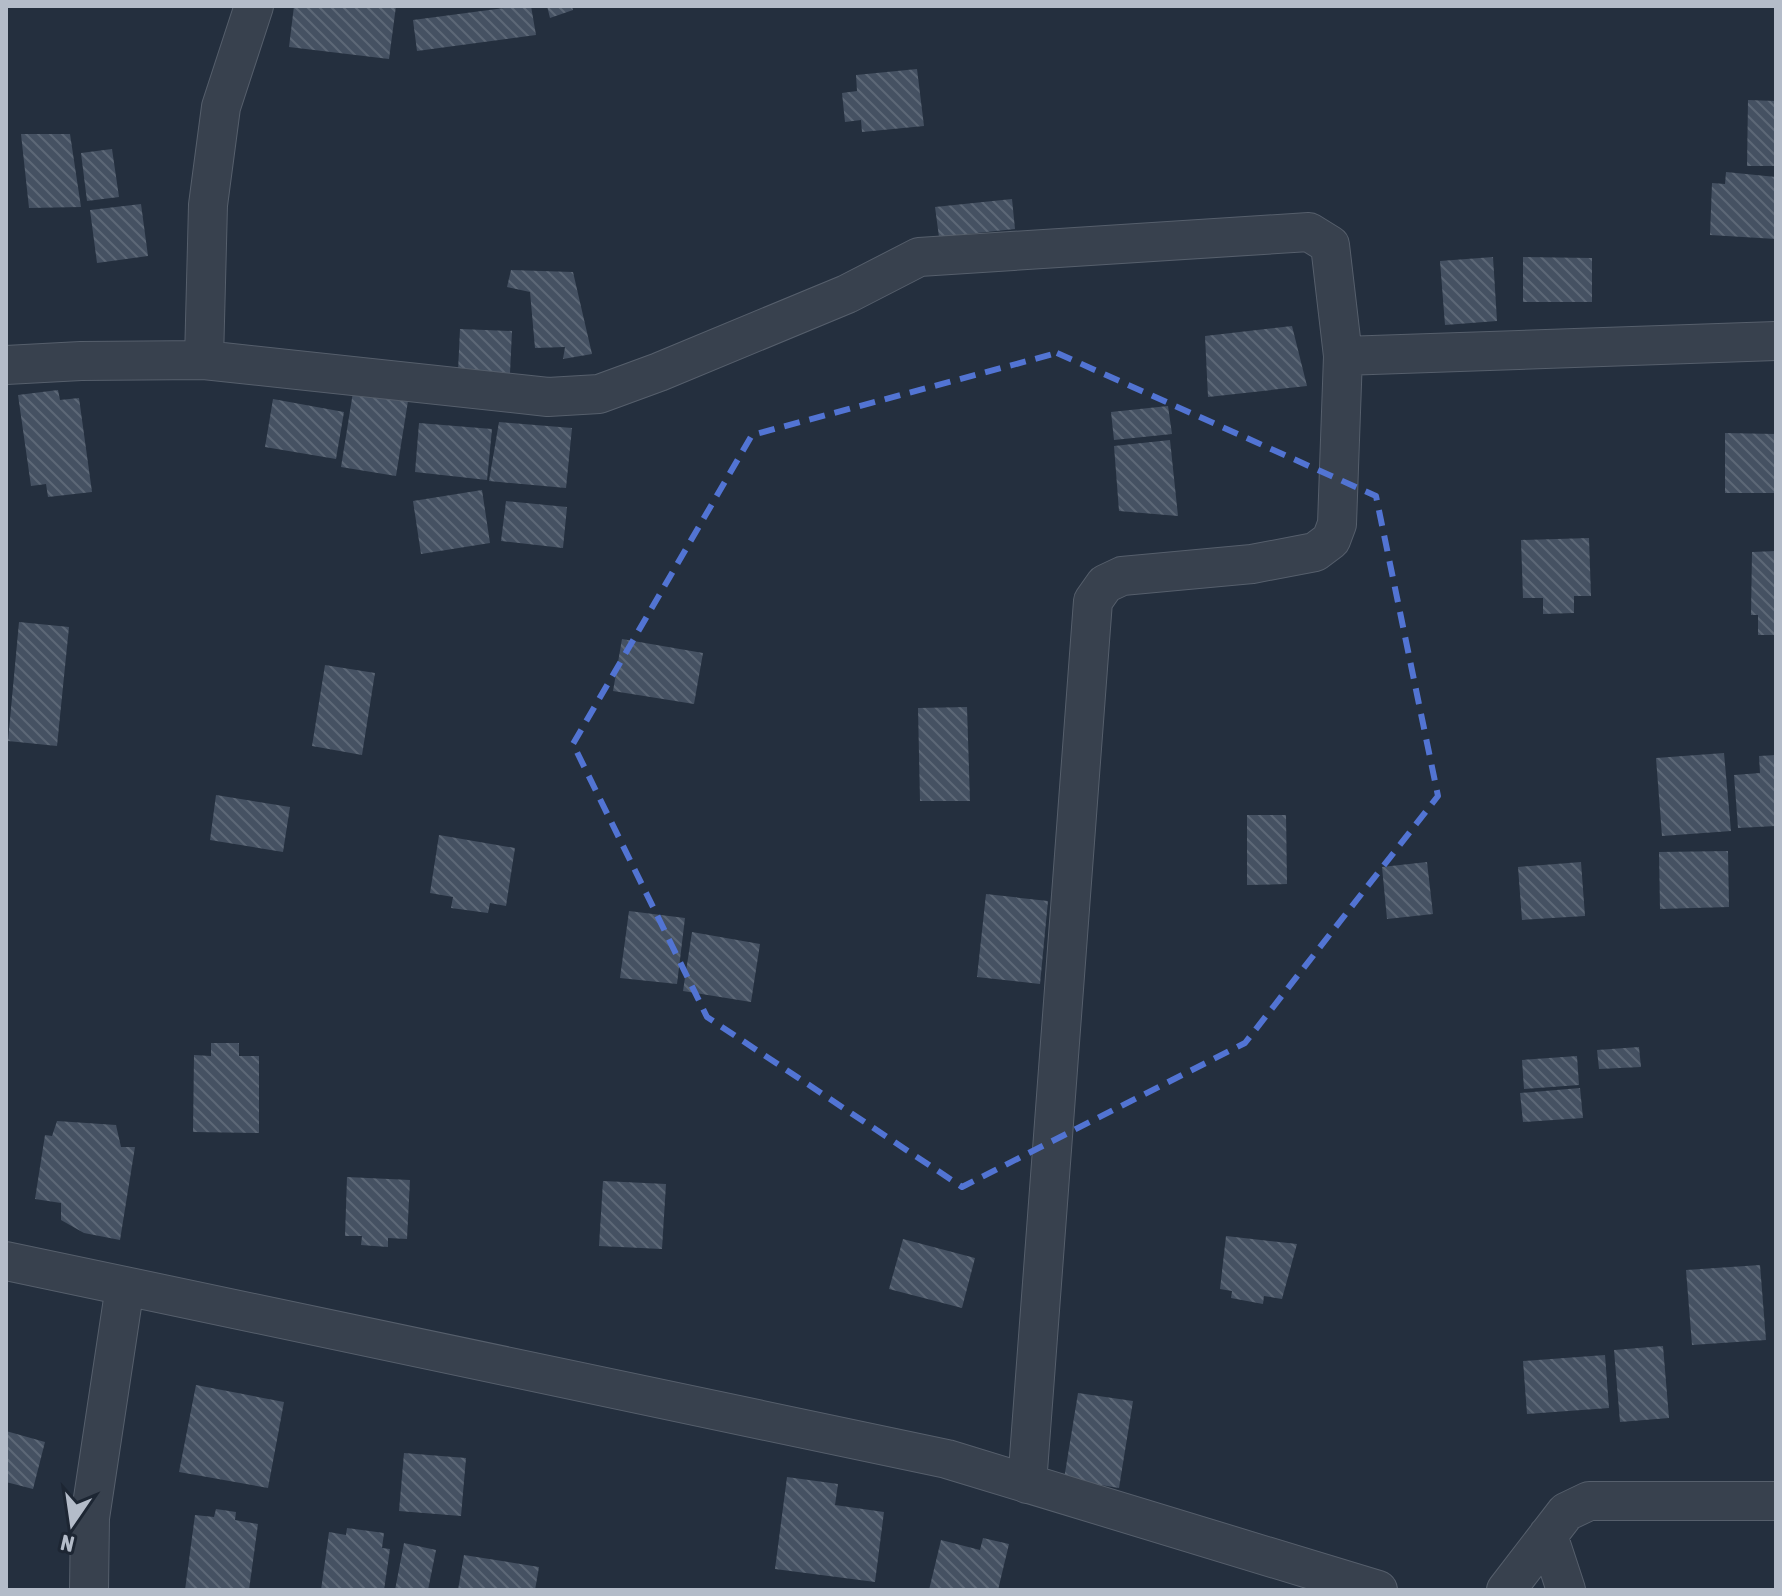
<svg xmlns="http://www.w3.org/2000/svg" width="1782" height="1596" font-family="'Asap Condensed',sans-serif">
  <style>
    .building { fill: url(#building-back-hatch) }
    .lines { fill: none; stroke-linecap: round; stroke-linejoin: round }
    .street-casing { stroke: #565f6c; stroke-width: 40 }
    .street { stroke: #38414e; stroke-width: 38 }
    .marked { fill: none; stroke: #5274d3; stroke-width: 6; stroke-dasharray: 16 10; stroke-linejoin: round }
  </style>
  <defs>
    <pattern id="building-back-hatch" width="6" height="6" patternUnits="userSpaceOnUse" patternTransform="scale(2)"><rect width="6" height="6" fill="#455162"/><path d="M-1 5l2 2M0 0l6 6M5-1l2 2" fill="none" stroke="#5d6877"/></pattern>
  </defs>
  <rect width="100%" height="100%" fill="#242f3e"/>
  <path class="building" d="M294,6H396L389,59L289,47Z
    M519,6H531L536,35L417,51L413,20Z
    M547,6H572L573,10L550,18Z
    M917,69L924,126L862,132L861,120L845,122L842,93L857,91L856,75Z
    M1748,100L1776,101V166H1747Z
    M21,134H70L81,207L29,208Z
    M112,149L119,197L87,201L81,153Z
    M1726,172L1776,177V239L1710,235L1712,183L1725,184Z
    M1012,199L1015,229L939,237L935,207Z
    M141,204L148,256L97,263L90,210Z
    M1493,257L1497,321L1445,325L1440,261Z
    M1523,257L1592,258V302H1523Z
    M511,270L573,272L592,354L563,359L565,347L535,348L530,292L507,287Z
    M1292,326L1307,386L1208,397L1205,336Z
    M460,329L512,331L510,373L458,371Z
    M58,390L60,400L79,398L92,492L48,497L46,484L31,486L18,395Z
    M353,392L408,401L396,476L341,467Z
    M273,399L344,412L336,459L265,447Z
    M1168,406L1172,434L1114,440L1111,412Z
    M499,422L572,428L566,488L489,481Z
    M419,423L492,429L487,480L415,472Z
    M1725,433L1776,434V493H1725Z
    M1170,440L1178,516L1119,511L1114,446Z
    M482,490L490,543L421,554L413,501Z
    M506,501L567,507L563,548L501,541Z
    M1589,538L1591,596H1574V613L1543,614V598H1523L1521,540Z
    M1776,551V635H1758V615H1751L1752,552Z
    M19,622L69,627L57,746L8,741Z
    M622,639L703,653L694,704L613,691Z
    M325,665L375,673L362,755L312,746Z
    M967,707L970,801H920L918,708Z
    M1724,753L1731,831L1662,836L1656,758Z
    M1776,755V826L1738,828L1734,775L1760,773L1759,756Z
    M216,795L290,807L283,852L210,840Z
    M1247,815H1286L1287,884L1247,885Z
    M439,835L515,848L506,906L490,903L488,913L451,908L453,897L430,893Z
    M1728,851L1729,907L1660,909L1659,852Z
    M1427,862L1433,914L1387,919L1382,867Z
    M1581,862L1585,916L1522,920L1518,867Z
    M986,894L1048,901L1040,984L977,977Z
    M629,911L685,918L677,984L620,978Z
    M692,932L760,944L751,1002L683,991Z
    M211,1043H239V1056H259V1133L193,1132L194,1055L211,1056Z
    M1639,1047L1641,1067L1599,1069L1597,1050Z
    M1577,1056L1579,1085L1524,1089L1522,1060Z
    M1580,1088L1583,1118L1523,1122L1520,1093Z
    M57,1121L116,1125L121,1147H135L120,1240L84,1233L61,1220V1203L35,1199L45,1135L52,1136Z
    M347,1177L410,1180L407,1239L388,1238V1247L361,1245L362,1236H345Z
    M603,1181L666,1184L662,1249L599,1246Z
    M1226,1236L1297,1244L1282,1299L1264,1296L1263,1304L1231,1298L1232,1291L1220,1289Z
    M903,1239L975,1258L962,1308L889,1289Z
    M1760,1265L1766,1340L1692,1345L1686,1270Z
    M1663,1346L1669,1418L1620,1422L1614,1350Z
    M1605,1355L1609,1408L1527,1414L1523,1361Z
    M196,1385L284,1402L268,1488L179,1472Z
    M1078,1393L1133,1401L1119,1488L1064,1479Z
    M6,1431L45,1442L33,1489L6,1482Z
    M404,1453L466,1458L461,1516L399,1511Z
    M787,1477L838,1484L835,1505L884,1512L875,1582L775,1569Z
    M216,1509L236,1512L235,1520L258,1524L249,1590H185L195,1515L214,1517Z
    M347,1528L384,1533L382,1548L390,1549L384,1590H321L329,1532L346,1535Z
    M983,1538L1009,1544L998,1590H929L941,1540L980,1550Z
    M404,1543L436,1550L428,1590H395Z
    M464,1555L539,1567L535,1590H458Z"/>
  <g class="lines">
    <g class="street-casing">
      <path id="street" d="M1343,356L1776,341
        M204,360L208,205L221,107L254,6
        M6,365L81,361L204,360L548,397L599,394L659,372L847,294L919,257L1309,232L1330,245L1343,356L1337,524L1331,540L1315,552L1252,564L1122,576L1105,584L1093,601L1027,1484
        M6,1261L947,1459L1378,1590
        M1548,1535L1566,1590
        M89,1590L90,1518L125,1286
        M1506,1590L1566,1512L1589,1501H1776"/>
    </g>
    <use href="#street" class="street"/>
  </g>
  <path class="marked" d="M1057,353L1376,496L1438,796L1245,1043L962,1187L707,1017L573,744L752,435Z"/>
  <rect width="1782" height="1596" fill="none" stroke="#b4bcc9" stroke-width="16"/>
  <g transform="translate(72 1524) rotate(193)" stroke="#1d2633" stroke-width="6" paint-order="stroke">
  <path d="M0-6L14 30L0 20L-14 30Z" fill="#b4bcc9"/>
  <text y="-12" font-size="22" font-weight="bold" text-anchor="middle" fill="#b4bcc9">N</text>
  </g>
</svg>
